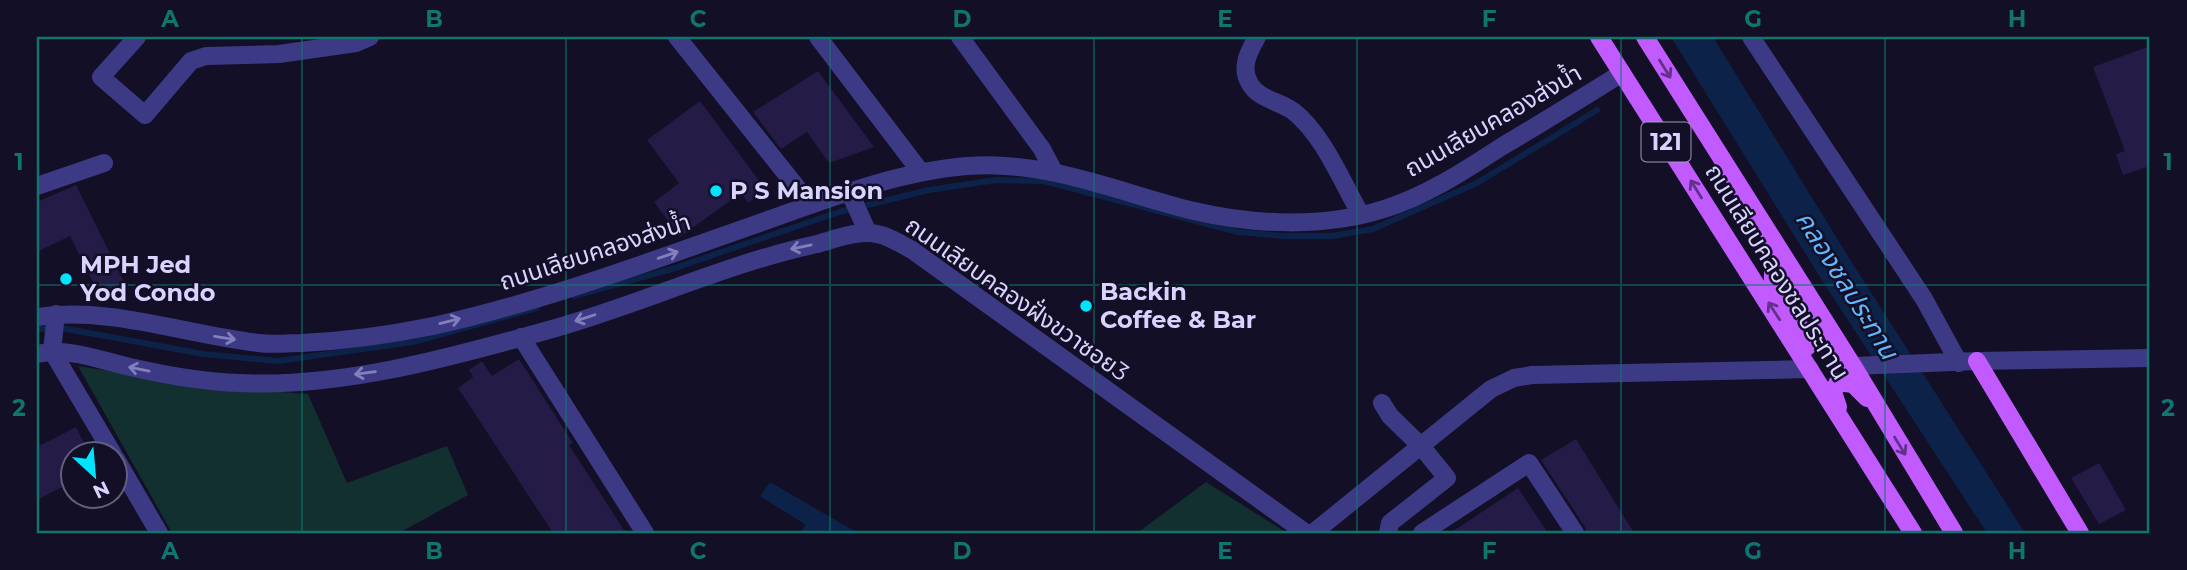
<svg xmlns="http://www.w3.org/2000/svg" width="2187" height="570" font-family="Montserrat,'Noto Sans Thai',sans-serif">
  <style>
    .green { fill: #12302f }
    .water { fill: #0c2248 }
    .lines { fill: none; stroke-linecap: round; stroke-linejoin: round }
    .stream { stroke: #0c2248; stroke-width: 6 }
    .building { fill: #241b47 }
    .minor { stroke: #3d3a85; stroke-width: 18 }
    .major { stroke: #c25bff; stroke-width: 18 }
    .oneway { stroke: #623188 }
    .oneway2 { stroke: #837fbc }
    .grid { fill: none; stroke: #0f766e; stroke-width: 2; stroke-opacity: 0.55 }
    .poi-dot { fill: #00e5ff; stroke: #130f26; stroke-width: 2.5 }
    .labels { text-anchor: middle; stroke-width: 5; stroke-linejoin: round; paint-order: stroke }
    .shield { fill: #130f26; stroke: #9e99be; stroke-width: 2 }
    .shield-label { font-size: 23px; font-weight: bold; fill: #d9d4ff }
    .street-label { font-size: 24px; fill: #d9d4ff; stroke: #130f26 }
    .poi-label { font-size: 24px; font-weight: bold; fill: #d9d4ff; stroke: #130f26; text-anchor: start }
    .water-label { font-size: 26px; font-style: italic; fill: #62b6ff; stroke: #130f26 }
    .neatline { fill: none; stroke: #0f766e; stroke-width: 2.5 }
    .grid-label { font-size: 23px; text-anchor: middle; font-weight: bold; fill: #0f766e }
  </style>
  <rect width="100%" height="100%" fill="#130f26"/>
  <path class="green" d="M78,366L196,385L308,394L347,483L447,446L468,495L399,533H172Z
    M1206,482L1287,533H1137Z"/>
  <path class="water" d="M1671,37H1713L1851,261L2025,533H1987L1823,282Z
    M770,482L858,533H799L806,525L760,496Z"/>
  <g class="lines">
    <path class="stream" d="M574,296L672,269L839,212L929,190L996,180L1044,181L1238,232L1284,236H1332L1373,229L1477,183L1597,110
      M37,329H67L203,354L278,361L413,342L537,308"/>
  </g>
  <path class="building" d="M2147,47L2150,56V166L2123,175L2116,154L2125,151L2093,67Z
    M818,71L874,147L829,163L807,132L781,149L753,112Z
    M700,101L766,190L748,203L741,193L680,237L654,202L679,183L647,140Z
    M76,185L128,290L103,302L70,236L37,252V202Z
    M519,359L573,443L569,445L626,533H553L458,388L473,377L469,370L482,361L492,376Z
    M76,427L90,454H74V481L37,500V447Z
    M1576,439L1634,533H1586L1585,527L1541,460Z
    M2099,463L2126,510L2099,524L2071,478Z
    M1518,488L1548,533H1450Z"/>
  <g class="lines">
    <path class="minor" d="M137,37L101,77L145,115L191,61L206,56L279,54L356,43L370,37
      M677,37L811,205
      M818,37L920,171
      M960,37L1042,149L1053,170
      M1257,37C1250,50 1240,66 1249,82C1257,99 1279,101 1293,111C1323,134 1342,182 1361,215
      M1751,37L1924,299L1959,363
      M37,186L104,163
      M850,193L868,233
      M56,314L52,351L113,454
      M37,317C111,306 186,335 259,343C273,345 287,343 301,343C345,341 389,335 433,326C541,302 646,263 751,226C820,202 893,172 967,166C1048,160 1117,192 1194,211C1254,225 1324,228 1384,209C1426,196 1464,171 1501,147C1542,123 1582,98 1622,73
      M521,337L645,533
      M37,354C68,347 99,360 130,367C165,375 203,382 239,383C340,388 449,358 545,331C637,306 724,264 817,244C832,240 852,232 868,233C884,233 899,243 912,250L1306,533
      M1853,366L1977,361L2150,358
      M1382,403L1390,416L1421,446L1447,478L1390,523L1388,533
      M116,459L159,533
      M1313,533L1491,389L1514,378L1532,375L1810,369
      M1422,533L1529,463L1575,533"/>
    <path class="major" d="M1599,37L1913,533
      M1645,37L1853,366L1954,533
      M1773,239V282L1810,344L1804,349L1794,342
      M1977,361L2080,533
      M1838,407L1833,392L1838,382L1853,384L1867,398"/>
  </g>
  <defs><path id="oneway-shaft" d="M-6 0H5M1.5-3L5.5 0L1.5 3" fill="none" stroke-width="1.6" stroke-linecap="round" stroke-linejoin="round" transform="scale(1.75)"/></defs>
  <g class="oneway">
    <use href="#oneway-shaft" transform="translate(1665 69) rotate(58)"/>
    <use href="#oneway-shaft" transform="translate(1696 189) rotate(-122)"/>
    <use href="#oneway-shaft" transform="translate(1774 311) rotate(-123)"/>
    <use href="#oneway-shaft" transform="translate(1900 446) rotate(58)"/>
  </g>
  <g class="oneway2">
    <use href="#oneway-shaft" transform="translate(801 247) rotate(168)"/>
    <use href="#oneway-shaft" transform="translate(668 255) rotate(-19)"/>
    <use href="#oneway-shaft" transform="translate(585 318) rotate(162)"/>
    <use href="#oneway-shaft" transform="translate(450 321) rotate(-14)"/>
    <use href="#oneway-shaft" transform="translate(225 338) rotate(9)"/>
    <use href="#oneway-shaft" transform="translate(139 369) rotate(-169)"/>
    <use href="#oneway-shaft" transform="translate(365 373) rotate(173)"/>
  </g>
  <path class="grid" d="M302,37V533M566,37V533M830,37V533M1094,37V533M1357,37V533M1621,37V533M1885,37V533M37,285H2150"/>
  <g class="poi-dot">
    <circle cx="716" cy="191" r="7"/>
    <circle cx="66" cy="279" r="7"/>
    <circle cx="1086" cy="306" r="7"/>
  </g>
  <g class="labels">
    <rect class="shield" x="1641.5" y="122.5" width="49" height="39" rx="5"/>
    <g class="shield-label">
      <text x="1666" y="150">121</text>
    </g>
    <g class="street-label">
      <text transform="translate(1493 121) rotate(-30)" y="8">ถนนเลียบคลองส่งน้ำ</text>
      <text transform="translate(595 252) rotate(-18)" y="8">ถนนเลียบคลองส่งน้ำ</text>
      <text transform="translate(1777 272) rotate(58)" y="8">ถนนเลียบคลองชลประทาน</text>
      <text transform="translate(1017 299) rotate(35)" y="8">ถนนเลียบคลองฝั่งขวาซอย3</text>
    </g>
    <g class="poi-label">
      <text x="730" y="199">P S Mansion</text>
      <text x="80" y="273">MPH Jed<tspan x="80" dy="28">Yod Condo</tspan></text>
      <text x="1100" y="300">Backin<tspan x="1100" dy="28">Coffee &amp; Bar</tspan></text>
    </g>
    <g class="water-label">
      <text transform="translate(1847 285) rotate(58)" y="9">คลองชลประทาน</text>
    </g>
  </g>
  <rect width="2187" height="570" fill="none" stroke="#130f26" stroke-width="77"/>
  <g transform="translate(94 475) rotate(154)"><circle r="33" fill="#130f26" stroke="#625e7d" stroke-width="2"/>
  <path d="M0-5L12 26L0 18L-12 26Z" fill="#00e5ff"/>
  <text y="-10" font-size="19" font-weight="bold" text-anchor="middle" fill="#d9d4ff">N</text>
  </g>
  <rect x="38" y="38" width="2110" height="494" class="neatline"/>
  <g class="grid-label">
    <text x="170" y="27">A</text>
    <text x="434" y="27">B</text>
    <text x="698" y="27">C</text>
    <text x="962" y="27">D</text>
    <text x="1225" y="27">E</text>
    <text x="1489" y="27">F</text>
    <text x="1753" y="27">G</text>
    <text x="2017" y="27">H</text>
    <text x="19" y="170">1</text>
    <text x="2168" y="170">1</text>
    <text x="19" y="416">2</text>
    <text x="2168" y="416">2</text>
    <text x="170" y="559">A</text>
    <text x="434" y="559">B</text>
    <text x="698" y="559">C</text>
    <text x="962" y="559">D</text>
    <text x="1225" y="559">E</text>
    <text x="1489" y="559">F</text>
    <text x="1753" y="559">G</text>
    <text x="2017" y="559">H</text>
  </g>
</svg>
